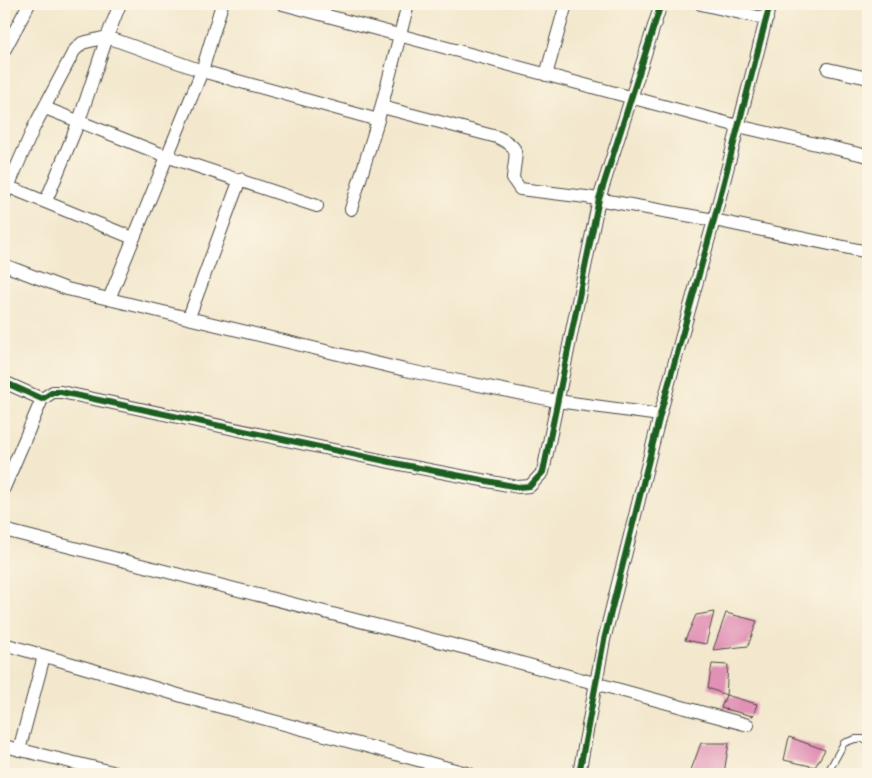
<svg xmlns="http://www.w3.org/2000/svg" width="872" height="778" font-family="'IM FELL DW Pica',serif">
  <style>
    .building { fill: #e091b5 }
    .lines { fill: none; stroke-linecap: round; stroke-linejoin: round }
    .lane-casing { stroke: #494743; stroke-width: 8 }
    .street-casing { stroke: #494743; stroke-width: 14 }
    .lane { stroke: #fff; stroke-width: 6 }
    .street { stroke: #fff; stroke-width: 12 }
    .cycleway-casing { stroke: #fcf5e5; stroke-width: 9 }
    .cycleway { stroke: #1b5e20; stroke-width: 6 }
  </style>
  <rect width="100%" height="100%" fill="#fcf5e5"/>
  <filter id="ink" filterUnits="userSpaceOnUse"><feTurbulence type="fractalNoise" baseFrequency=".02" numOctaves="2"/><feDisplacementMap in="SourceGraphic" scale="10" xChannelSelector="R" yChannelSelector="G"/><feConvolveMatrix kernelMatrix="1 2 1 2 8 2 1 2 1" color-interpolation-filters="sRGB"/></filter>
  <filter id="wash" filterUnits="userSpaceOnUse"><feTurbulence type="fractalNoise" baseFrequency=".0096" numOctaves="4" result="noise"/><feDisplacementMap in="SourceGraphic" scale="20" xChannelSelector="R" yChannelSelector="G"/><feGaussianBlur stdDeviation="1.12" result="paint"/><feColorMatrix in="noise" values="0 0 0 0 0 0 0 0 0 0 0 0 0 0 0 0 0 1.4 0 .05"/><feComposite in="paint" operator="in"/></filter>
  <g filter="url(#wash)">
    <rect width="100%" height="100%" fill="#f3e8cd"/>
    <g id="blocks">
      <path class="building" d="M714,612L706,644L685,640L696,615Z
        M726,613L757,621L748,646L713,650Z
        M712,664L728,665L726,695L757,704L753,716L721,708L726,695L708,688Z
        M789,737L825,750L815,767L784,760Z
        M701,743H729L724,773L691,770Z"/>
    </g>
  </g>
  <g filter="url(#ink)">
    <use href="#blocks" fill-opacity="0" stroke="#494743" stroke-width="1"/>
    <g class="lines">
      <g class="lane-casing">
        <path id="lane" d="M828,772L844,743L855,739H868"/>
      </g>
      <g class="street-casing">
        <path id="street" d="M120,4L107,37L202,71L378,120L408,4
          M283,4L738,126L868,156
          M701,4L767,19
          M4,51L29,4
          M828,69L868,78
          M546,75L566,4
          M382,107L497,137C524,149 514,154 513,179L520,189L586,197L714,220L868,252
          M45,108L166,156L317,206
          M4,185L133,238
          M4,196L34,127L74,51L82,43L107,37L79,121L46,201
          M351,209L378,120
          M4,265L67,289L405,370L557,401L660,415
          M109,299L202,71L222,4
          M189,317L240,179
          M4,382L42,399L53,392H61L404,465L518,487L530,486L543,472L599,199L661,4
          M4,488L42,399
          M4,530L481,652L748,725
          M4,644L206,703L470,774
          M4,746L121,774
          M19,750L44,656
          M579,774L604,640L660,415L714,220L770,4"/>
      </g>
      <use href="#lane" class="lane"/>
      <use href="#street" class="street"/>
      <g class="cycleway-casing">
        <path id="cycleway" d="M4,382L42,399L53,392H61L404,465L518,487L530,486L543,472L599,199L661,4
          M579,774L604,640L660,415L714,220L770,4"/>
      </g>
      <use href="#cycleway" class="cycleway"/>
    </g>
  </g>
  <rect width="872" height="778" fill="none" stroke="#fcf5e5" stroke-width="20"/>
</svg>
